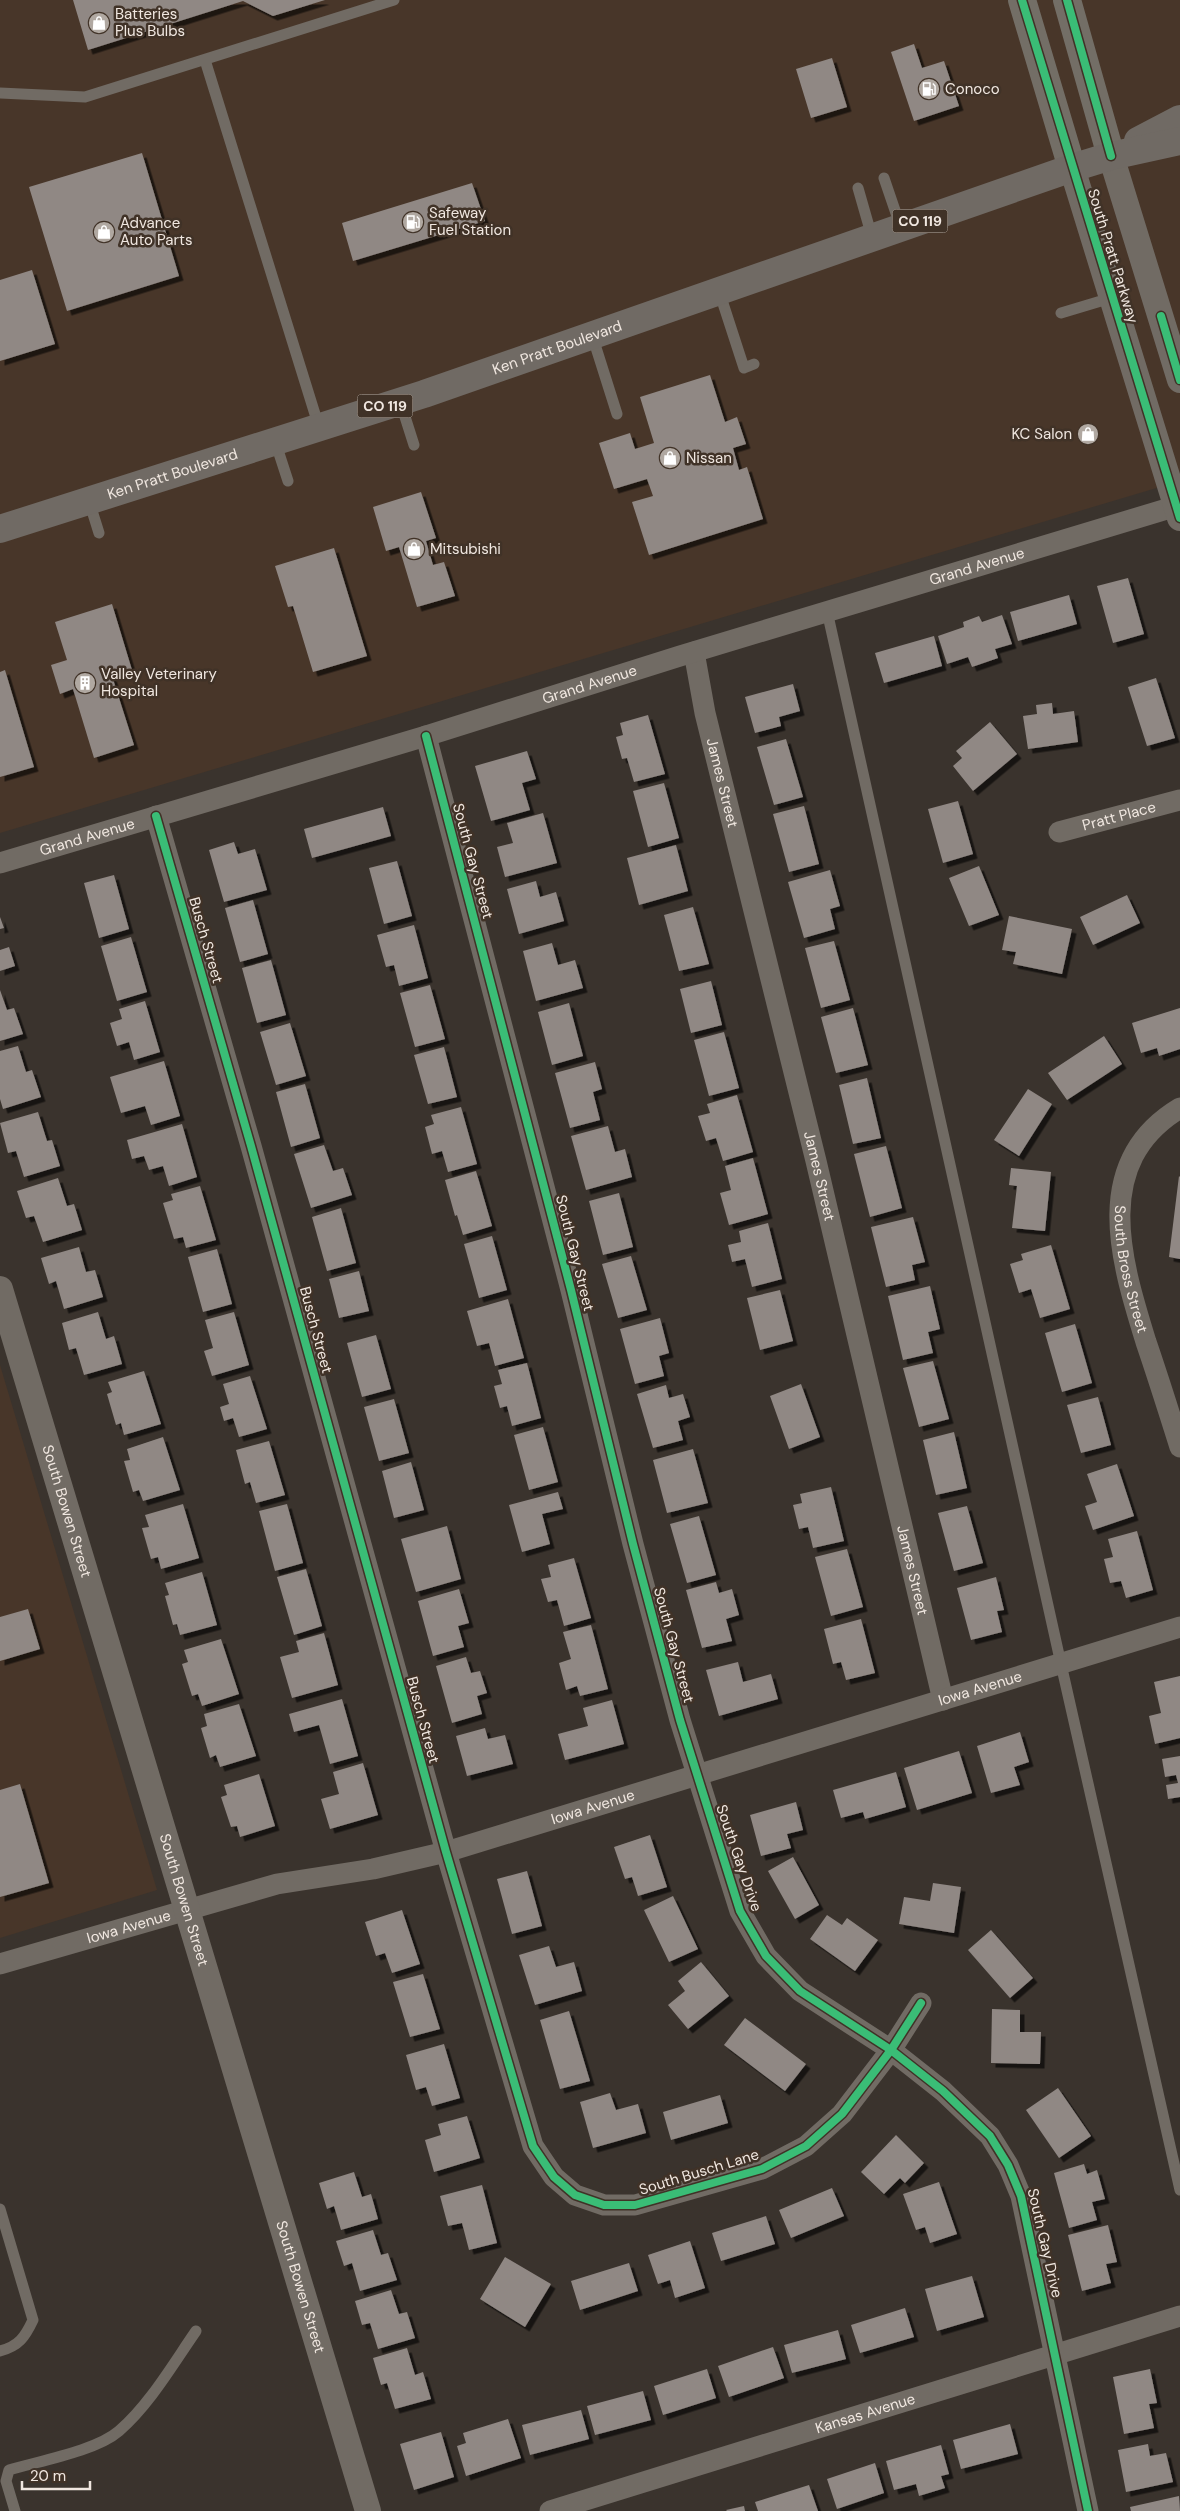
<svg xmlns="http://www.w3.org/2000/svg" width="1180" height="2511" font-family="'DM Sans',sans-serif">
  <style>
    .built { fill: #483629 }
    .building { fill: #908884; filter: url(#shadow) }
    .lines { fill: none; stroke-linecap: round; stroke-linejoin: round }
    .service { stroke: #716b64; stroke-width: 11 }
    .minor { stroke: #716b64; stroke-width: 21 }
    .tertiary { stroke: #716b64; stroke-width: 26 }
    .secondary { stroke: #736e66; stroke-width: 28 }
    .trunk { stroke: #706a64; stroke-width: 28 }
    .cycleway-casing { stroke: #403227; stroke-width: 11 }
    .cycleway { stroke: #3abd76; stroke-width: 8 }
    .labels { text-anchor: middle; stroke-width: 5; stroke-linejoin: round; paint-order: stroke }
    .shield { fill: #403227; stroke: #bbb1a8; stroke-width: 1 }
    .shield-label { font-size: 14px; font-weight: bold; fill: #f0e7e0 }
    .poi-label { font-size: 15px; fill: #f0e7e0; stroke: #403227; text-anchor: start }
    .street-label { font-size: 15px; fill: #f0e7e0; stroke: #403227 }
  </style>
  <defs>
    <filter id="shadow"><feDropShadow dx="4.5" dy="4.5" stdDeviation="0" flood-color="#0009"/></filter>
  </defs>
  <rect width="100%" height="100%" fill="#3a332d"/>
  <path class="built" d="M0,0H1180V481L0,833Z
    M0,1365L157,1890L0,1938Z"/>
  <path class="building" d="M73,0H325L273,16L243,1L88,50Z
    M914,44L922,68L944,61L959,106L914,121L891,52Z
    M832,58L847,107L811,118L796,69Z
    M142,153L179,276L67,311L29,187Z
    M472,183L485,221L353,261L342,223Z
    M32,270L55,344L0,361V280Z
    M710,375L725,422L737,417L746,444L733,448L739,470L747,467L763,519L649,555L632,502L653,496L647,479L614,489L599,443L630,433L635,449L654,443L640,397Z
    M421,492L436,538L426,541L433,565L444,562L455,596L417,607L399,547L386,551L373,507Z
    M334,548L367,656L313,672L293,606L288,607L275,566Z
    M1128,578L1144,634L1113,643L1097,586Z
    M1069,595L1077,624L1018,641L1010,612Z
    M112,604L132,670L112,676L134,745L94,758L73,689L60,694L51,665L67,660L55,622Z
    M1002,615L1012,644L995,649L998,658L972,667L968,657L947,664L938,636L964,627L963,622L979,616L982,622Z
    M934,636L942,666L884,683L875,653Z
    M5,670L34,767L0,777V672Z
    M1156,678L1175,738L1147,746L1128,687Z
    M793,684L800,711L779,717L781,726L755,733L745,697Z
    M1052,703L1053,714L1074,711L1078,742L1028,749L1023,716L1037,714L1036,705Z
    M648,715L665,774L634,782L627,758L622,759L616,737L623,735L620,723Z
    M990,722L1017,754L973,791L953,766L962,758L956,751Z
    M786,739L803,797L774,805L757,747Z
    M527,751L536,779L522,783L530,810L491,821L475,766Z
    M664,783L679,838L648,847L633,791Z
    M958,801L973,854L943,863L928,809Z
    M804,806L819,864L789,872L773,814Z
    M383,807L391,836L312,858L304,829Z
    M543,813L557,863L505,877L497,847L513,843L507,823Z
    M234,842L238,854L255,849L267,890L224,902L209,850Z
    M676,845L688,891L639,905L627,858Z
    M397,861L412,916L384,924L369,868Z
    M979,866L999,915L969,926L949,878Z
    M830,870L840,906L830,909L835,929L804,938L788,882Z
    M114,875L129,929L99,938L84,883Z
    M536,881L540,897L556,892L564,921L519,934L507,889Z
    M1127,895L1140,923L1093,945L1080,917Z
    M253,900L268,954L240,962L225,908Z
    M693,907L709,964L679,971L664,915Z
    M1009,916L1072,929L1062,974L1013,964L1016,952L1002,950Z
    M0,917L4,928L0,929Z
    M414,925L428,978L399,986L394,965L386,967L377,935Z
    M131,937L147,992L117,1001L101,946Z
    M834,941L850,1000L821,1008L805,948Z
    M552,943L558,965L575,960L583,988L536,1001L523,951Z
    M9,947L15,966L0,971V950Z
    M271,960L286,1015L257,1023L242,968Z
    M711,981L722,1025L691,1033L680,989Z
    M430,985L445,1039L415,1047L400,993Z
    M0,990L7,1010L14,1008L23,1034L0,1041Z
    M145,1001L160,1052L134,1060L129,1042L117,1046L110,1023L122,1019L119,1009Z
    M569,1003L583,1056L552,1065L538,1012Z
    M853,1008L868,1065L836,1073L821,1017Z
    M1180,1008V1049L1159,1056L1157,1048L1141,1053L1132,1023Z
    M290,1023L306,1076L276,1085L260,1032Z
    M724,1032L739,1088L709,1096L694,1040Z
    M1104,1036L1122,1064L1067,1100L1048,1073Z
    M18,1046L26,1072L32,1070L41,1097L3,1109L0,1099V1051Z
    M444,1047L457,1097L428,1104L414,1055Z
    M164,1061L180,1116L151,1125L145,1106L121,1113L110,1077Z
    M595,1062L602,1089L593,1092L600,1120L570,1128L555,1073Z
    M867,1078L881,1138L853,1144L839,1085Z
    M305,1084L320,1138L291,1147L276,1092Z
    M1028,1089L1052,1104L1019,1156L994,1140Z
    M737,1095L753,1152L723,1161L716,1138L706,1141L698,1116L710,1113L707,1104Z
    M461,1107L477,1164L448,1172L442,1151L432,1154L425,1127L434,1124L431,1115Z
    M38,1112L47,1141L52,1140L60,1166L24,1177L16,1151L8,1153L0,1123Z
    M182,1124L197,1177L169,1186L163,1166L149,1170L144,1156L132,1159L127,1140Z
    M608,1126L615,1152L625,1149L632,1177L586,1190L571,1136Z
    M324,1145L333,1171L343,1168L352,1195L311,1208L294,1154Z
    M886,1146L902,1208L870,1217L854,1154Z
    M753,1158L768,1214L729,1225L720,1193L731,1190L725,1166Z
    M1011,1168L1051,1172L1045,1231L1012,1228L1017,1186L1009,1185Z
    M476,1171L492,1226L463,1235L457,1215L455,1216L445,1180Z
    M1179,1176L1180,1177V1259L1169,1257Z
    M58,1178L67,1206L74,1204L82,1230L43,1242L34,1216L26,1218L17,1191Z
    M200,1186L216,1240L186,1248L183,1237L174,1239L163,1203L173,1200L171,1194Z
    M619,1193L633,1247L603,1255L589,1201Z
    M341,1208L356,1263L327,1271L312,1217Z
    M913,1217L925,1262L912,1265L915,1280L886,1287L871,1227Z
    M768,1223L782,1279L752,1287L745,1259L732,1262L728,1245L741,1242L739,1231Z
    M492,1236L507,1290L479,1298L464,1244Z
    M1051,1245L1070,1309L1040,1318L1031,1289L1019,1293L1010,1264L1023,1260L1021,1254Z
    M79,1247L86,1272L95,1270L103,1297L64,1309L56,1281L49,1284L41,1258Z
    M217,1249L232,1304L203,1312L188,1257Z
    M631,1256L647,1310L618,1318L602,1264Z
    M359,1271L369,1311L339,1318L329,1279Z
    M930,1286L940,1329L928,1332L933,1353L903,1360L888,1296Z
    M780,1290L793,1341L760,1350L747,1298Z
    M508,1299L524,1358L495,1366L489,1343L477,1346L467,1311Z
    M98,1312L106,1339L114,1336L122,1364L84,1375L76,1348L69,1350L62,1323Z
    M234,1312L249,1365L212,1376L204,1351L213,1348L205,1320Z
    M660,1318L669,1353L659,1356L664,1376L635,1384L620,1329Z
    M1075,1324L1092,1383L1062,1392L1045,1333Z
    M376,1335L391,1389L362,1397L347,1343Z
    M933,1361L949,1419L919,1427L903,1368Z
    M527,1363L541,1418L512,1426L507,1406L500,1408L494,1386L502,1384L498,1370Z
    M144,1371L161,1424L124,1435L121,1423L116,1425L107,1394L112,1392L108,1382Z
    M250,1376L267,1429L239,1437L233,1418L224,1421L220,1407L229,1404L223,1384Z
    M801,1384L820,1437L789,1449L770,1396Z
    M666,1385L669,1398L683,1394L690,1417L678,1421L683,1440L653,1448L637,1394Z
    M1098,1397L1111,1445L1081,1453L1067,1405Z
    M394,1399L409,1453L379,1461L364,1407Z
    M543,1427L558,1482L529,1490L514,1435Z
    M954,1432L967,1488L936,1495L923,1440Z
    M163,1437L180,1490L143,1501L139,1490L133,1492L124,1461L130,1460L127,1449Z
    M269,1441L285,1495L256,1503L250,1482L245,1484L236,1450Z
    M693,1449L708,1503L667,1513L653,1460Z
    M411,1462L424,1510L394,1518L382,1471Z
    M1117,1464L1134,1516L1093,1530L1085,1506L1097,1502L1087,1474Z
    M831,1487L844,1541L813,1548L808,1527L799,1529L793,1505L802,1503L800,1494Z
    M558,1492L563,1509L542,1514L550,1544L522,1552L509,1505Z
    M183,1504L199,1558L161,1569L158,1557L151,1559L142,1528L149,1527L145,1515Z
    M287,1504L303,1563L275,1571L259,1511Z
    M967,1506L983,1563L954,1571L938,1513Z
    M699,1516L716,1575L687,1583L670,1524Z
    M447,1526L461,1579L416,1592L401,1539Z
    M1137,1531L1153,1590L1126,1598L1121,1581L1110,1583L1104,1559L1113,1557L1108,1539Z
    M847,1549L863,1607L831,1616L815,1557Z
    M574,1558L591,1618L564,1626L557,1600L548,1602L541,1579L551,1577L548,1565Z
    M306,1569L322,1626L294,1635L277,1577Z
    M202,1572L217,1625L180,1635L177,1624L173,1625L165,1596L169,1595L165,1583Z
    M996,1577L1004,1610L997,1611L1002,1632L971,1640L957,1588Z
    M716,1582L719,1593L732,1589L739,1615L726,1619L732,1641L702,1648L686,1590Z
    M459,1589L469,1623L458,1626L464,1647L433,1656L418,1601Z
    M28,1609L40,1649L0,1661V1617Z
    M861,1619L875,1673L846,1680L841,1662L833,1664L824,1629Z
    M591,1625L608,1689L580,1696L577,1686L566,1690L559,1663L571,1659L563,1632Z
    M324,1633L338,1685L292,1698L280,1657L299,1652L296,1641Z
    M221,1639L239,1694L202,1706L198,1694L192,1696L182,1664L188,1662L184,1650Z
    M466,1657L471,1673L480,1671L487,1693L477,1696L482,1714L452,1723L436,1666Z
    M738,1662L743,1682L771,1674L778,1699L719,1716L706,1670Z
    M1180,1676V1738L1155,1744L1149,1716L1161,1713L1154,1682Z
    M342,1699L358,1756L330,1764L319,1725L294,1732L289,1714Z
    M612,1700L624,1744L565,1760L558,1734L588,1726L583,1708Z
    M239,1704L256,1756L220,1767L216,1755L210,1758L201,1728L207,1726L204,1714Z
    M485,1728L488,1739L505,1735L513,1764L467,1776L456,1736Z
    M1020,1732L1029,1762L1014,1767L1020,1785L991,1793L977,1746Z
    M959,1751L972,1793L917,1810L904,1768Z
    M1180,1756V1797L1168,1799L1166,1785L1178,1783L1176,1775L1165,1777L1162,1759Z
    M363,1763L378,1815L330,1829L321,1799L339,1794L333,1772Z
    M896,1772L906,1807L865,1819L863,1812L841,1818L833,1790Z
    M259,1774L275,1826L240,1837L237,1826L231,1827L221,1797L227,1795L224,1785Z
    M20,1784L49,1883L0,1897V1790Z
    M796,1802L803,1830L787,1834L791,1848L761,1856L750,1815Z
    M650,1835L667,1887L638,1896L632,1877L625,1879L614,1847Z
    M793,1857L819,1905L795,1919L768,1871Z
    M527,1871L542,1926L512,1934L497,1879Z
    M933,1883L961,1887L954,1933L899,1924L904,1897L930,1901Z
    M673,1896L698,1949L669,1962L644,1910Z
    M402,1910L420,1964L392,1973L385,1953L376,1956L365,1922Z
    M827,1915L842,1925L847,1918L878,1940L855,1971L810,1939Z
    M991,1930L1033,1978L1010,1998L968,1950Z
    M549,1946L556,1967L574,1962L582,1991L535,2005L519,1955Z
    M701,1962L729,1996L688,2029L668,2005L685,1991L678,1981Z
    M423,1974L440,2029L410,2037L393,1982Z
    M992,2009L1020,2010V2032H1041L1040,2064L991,2063Z
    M569,2011L590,2081L560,2089L540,2020Z
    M745,2018L806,2064L785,2091L724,2045Z
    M444,2044L460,2098L432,2106L426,2087L416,2090L406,2055Z
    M1058,2088L1091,2136L1059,2158L1026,2110Z
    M610,2093L616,2110L638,2104L646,2133L593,2148L580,2102Z
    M720,2095L728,2123L671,2140L663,2112Z
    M467,2116L480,2158L434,2172L425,2140L441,2135L438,2124Z
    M896,2135L924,2163L905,2183L900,2178L884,2194L861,2172Z
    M1084,2164L1087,2174L1097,2170L1105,2199L1092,2202L1097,2220L1069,2228L1054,2173Z
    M354,2172L362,2197L371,2194L378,2219L341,2230L334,2206L327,2209L319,2183Z
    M939,2182L957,2234L930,2243L925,2227L916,2230L903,2194Z
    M482,2185L497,2243L469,2250L462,2223L448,2226L440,2196Z
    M832,2188L844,2216L791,2238L779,2210Z
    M766,2216L775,2244L721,2261L712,2233Z
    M1108,2225L1117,2262L1106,2264L1111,2283L1082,2291L1068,2235Z
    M373,2230L381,2255L388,2253L397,2280L360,2291L352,2263L344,2266L336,2241Z
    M690,2241L705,2288L675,2298L670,2280L658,2284L648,2255Z
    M505,2257L551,2284L525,2327L480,2299Z
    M629,2263L638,2291L580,2310L571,2281Z
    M972,2276L984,2317L937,2331L925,2289Z
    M391,2290L399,2314L407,2312L415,2338L378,2349L370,2323L362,2325L355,2301Z
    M905,2308L914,2337L860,2353L851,2325Z
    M838,2330L846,2359L792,2373L784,2345Z
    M773,2347L784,2378L729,2397L718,2366Z
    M407,2348L415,2375L423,2372L431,2399L395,2409L387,2383L381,2385L373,2358Z
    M707,2369L716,2398L663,2415L654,2386Z
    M1150,2369L1157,2403L1149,2404L1154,2428L1124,2434L1113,2377Z
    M643,2391L651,2420L595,2435L587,2406Z
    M581,2410L589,2439L530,2455L522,2425Z
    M508,2419L521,2458L466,2476L457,2446L466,2443L463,2433Z
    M1010,2424L1018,2454L961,2469L953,2440Z
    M441,2432L454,2477L414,2490L400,2444Z
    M1148,2444L1150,2456L1166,2453L1173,2482L1126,2492L1118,2450Z
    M941,2445L949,2474L941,2476L945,2488L919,2496L916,2484L894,2490L886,2461Z
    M875,2463L884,2493L837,2509L827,2479Z
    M809,2485L818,2511H758L755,2502Z
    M1179,2496L1180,2511H1131L1130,2507Z
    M744,2506L745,2511H727L726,2510Z"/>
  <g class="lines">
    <path class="service" d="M205,60L319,427
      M0,93L85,97L394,0
      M884,178L901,228
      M858,188L872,237
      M719,291L744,368L754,364
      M1061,313L1111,298
      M592,335L617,414
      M400,401L414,445
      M275,441L288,481
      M89,501L99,533
      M827,611L1061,1664L1180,2190
      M0,2209L33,2320C25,2337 19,2346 0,2351
      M15,2511L6,2481L9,2470C39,2461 96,2451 119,2431C150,2404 173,2364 196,2331"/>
    <g class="minor">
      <path id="s1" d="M694,652L705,713L816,1161L943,1700"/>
      <path d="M426,736L571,1290L633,1544L680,1720L740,1911L766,1956L800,1991L891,2050L943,2091L990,2136L1008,2165L1021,2196L1088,2511"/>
      <path d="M156,816L251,1146L446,1852L533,2146L554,2177L575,2195L604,2205H635L762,2169L806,2146L842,2114L891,2050L921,2003"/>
      <path id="s2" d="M1059,832L1180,800"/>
      <path id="s3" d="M0,863L426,736L680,656L1180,505"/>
      <path id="s4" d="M1180,1108C1090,1162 1121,1261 1146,1342C1158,1377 1169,1412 1180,1447"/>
      <path id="s5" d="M0,1964L277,1884L373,1869L446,1852L1180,1627"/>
      <path id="s6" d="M550,2511L1180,2316"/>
    </g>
    <g class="tertiary">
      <path d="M1111,156L1180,380"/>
      <path d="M1072,168L1180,518"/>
      <path id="s7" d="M0,1289L368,2511"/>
    </g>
    <path class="secondary" d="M1022,0L1072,168
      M1067,0L1111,156"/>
    <g class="trunk">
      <path d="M1138,141L1180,119"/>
      <path id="s8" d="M0,529L424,394L1072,168L1111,156L1180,141"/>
    </g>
    <g class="cycleway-casing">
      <path id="cycleway" d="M1022,0L1180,518
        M1067,0L1111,156
        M1161,316L1180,380
        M426,736L571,1290L633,1544L680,1720L740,1911L766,1956L800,1991L891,2050L943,2091L990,2136L1008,2165L1021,2196L1088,2511
        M156,816L251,1146L446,1852L533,2146L554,2177L575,2195L604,2205H635L762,2169L806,2146L842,2114L891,2050L921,2003"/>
    </g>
    <use href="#cycleway" class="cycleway"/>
  </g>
  <defs>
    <g id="shop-disc" transform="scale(1.125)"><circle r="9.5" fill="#b0a8a1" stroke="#403227"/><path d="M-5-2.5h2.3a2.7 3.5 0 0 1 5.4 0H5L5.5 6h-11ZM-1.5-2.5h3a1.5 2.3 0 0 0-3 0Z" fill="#fff"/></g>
    <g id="fuel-disc" transform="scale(1.125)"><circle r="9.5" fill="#b0a8a1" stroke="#403227"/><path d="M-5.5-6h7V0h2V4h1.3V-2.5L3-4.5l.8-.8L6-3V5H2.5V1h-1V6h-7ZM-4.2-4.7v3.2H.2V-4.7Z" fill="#fff"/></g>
    <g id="building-disc" transform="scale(1.125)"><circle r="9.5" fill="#b0a8a1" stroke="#403227"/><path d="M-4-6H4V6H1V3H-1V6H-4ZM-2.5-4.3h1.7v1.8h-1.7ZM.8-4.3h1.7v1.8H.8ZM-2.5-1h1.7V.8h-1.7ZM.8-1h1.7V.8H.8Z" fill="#fff"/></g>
  </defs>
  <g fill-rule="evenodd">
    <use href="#shop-disc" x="99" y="23"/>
    <use href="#fuel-disc" x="929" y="89"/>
    <use href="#fuel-disc" x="413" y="222"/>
    <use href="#shop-disc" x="104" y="232"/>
    <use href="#shop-disc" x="1088" y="434"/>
    <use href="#shop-disc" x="670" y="458"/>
    <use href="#shop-disc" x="414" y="549"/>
    <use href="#building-disc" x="85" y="683"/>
  </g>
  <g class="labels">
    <g class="shield">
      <rect x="892.5" y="209.5" width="55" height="23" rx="4"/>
      <rect x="357.5" y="394.5" width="55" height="23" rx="4"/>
    </g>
    <g class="shield-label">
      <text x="920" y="226">CO 119</text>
      <text x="385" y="411">CO 119</text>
    </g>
    <g class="poi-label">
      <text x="115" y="19">Batteries<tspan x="115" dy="17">Plus Bulbs</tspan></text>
      <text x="945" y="94">Conoco</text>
      <text x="429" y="218">Safeway<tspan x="429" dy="17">Fuel Station</tspan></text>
      <text x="120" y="228">Advance<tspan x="120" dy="17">Auto Parts</tspan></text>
      <text x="1072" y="439" text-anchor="end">KC Salon</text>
      <text x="686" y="463">Nissan</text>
      <text x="430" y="554">Mitsubishi</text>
      <text x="101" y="679">Valley Veterinary<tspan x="101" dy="17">Hospital</tspan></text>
    </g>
    <g class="street-label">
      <text transform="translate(1113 256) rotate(73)" y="5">South Pratt Parkway</text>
      <text dy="5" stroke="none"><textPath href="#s8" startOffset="586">Ken Pratt Boulevard</textPath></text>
      <text dy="5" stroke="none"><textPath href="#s8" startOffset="181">Ken Pratt Boulevard</textPath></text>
      <text dy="5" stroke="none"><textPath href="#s3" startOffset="1021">Grand Avenue</textPath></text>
      <text dy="5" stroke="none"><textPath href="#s3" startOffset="616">Grand Avenue</textPath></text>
      <text dy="5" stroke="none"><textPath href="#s1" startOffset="134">James Street</textPath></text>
      <text dy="5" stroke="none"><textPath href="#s2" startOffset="62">Pratt Place</textPath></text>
      <text dy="5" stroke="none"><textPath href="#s3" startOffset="91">Grand Avenue</textPath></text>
      <text transform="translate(473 861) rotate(75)" y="5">South Gay Street</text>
      <text transform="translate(206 940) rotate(74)" y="5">Busch Street</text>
      <text dy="5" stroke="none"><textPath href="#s1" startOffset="539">James Street</textPath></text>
      <text transform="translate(575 1253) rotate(76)" y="5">South Gay Street</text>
      <text dy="5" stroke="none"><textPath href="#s4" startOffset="184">South Bross Street</textPath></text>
      <text transform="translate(316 1330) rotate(75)" y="5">Busch Street</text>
      <text dy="5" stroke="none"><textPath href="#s7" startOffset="232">South Bowen Street</textPath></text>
      <text dy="5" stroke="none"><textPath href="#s1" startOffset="944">James Street</textPath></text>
      <text transform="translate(674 1645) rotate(75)" y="5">South Gay Street</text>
      <text dy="5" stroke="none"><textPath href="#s5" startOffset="1019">Iowa Avenue</textPath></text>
      <text transform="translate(423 1720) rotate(75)" y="5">Busch Street</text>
      <text dy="5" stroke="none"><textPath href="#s5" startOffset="614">Iowa Avenue</textPath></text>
      <text transform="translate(739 1858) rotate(71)" y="5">South Gay Drive</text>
      <text dy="5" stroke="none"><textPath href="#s7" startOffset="638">South Bowen Street</textPath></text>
      <text dy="5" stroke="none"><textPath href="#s5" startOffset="134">Iowa Avenue</textPath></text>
      <text transform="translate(699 2172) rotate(-17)" y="5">South Busch Lane</text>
      <text transform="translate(1045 2243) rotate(77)" y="5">South Gay Drive</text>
      <text dy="5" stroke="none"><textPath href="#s7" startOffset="1042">South Bowen Street</textPath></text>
      <text dy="5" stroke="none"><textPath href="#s6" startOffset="330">Kansas Avenue</textPath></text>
    </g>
  </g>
  <path d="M22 2481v8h68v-8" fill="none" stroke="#f0e7e0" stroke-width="2.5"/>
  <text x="30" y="2481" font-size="15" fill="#f0e7e0" stroke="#403227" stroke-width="4" paint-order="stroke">20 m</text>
</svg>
